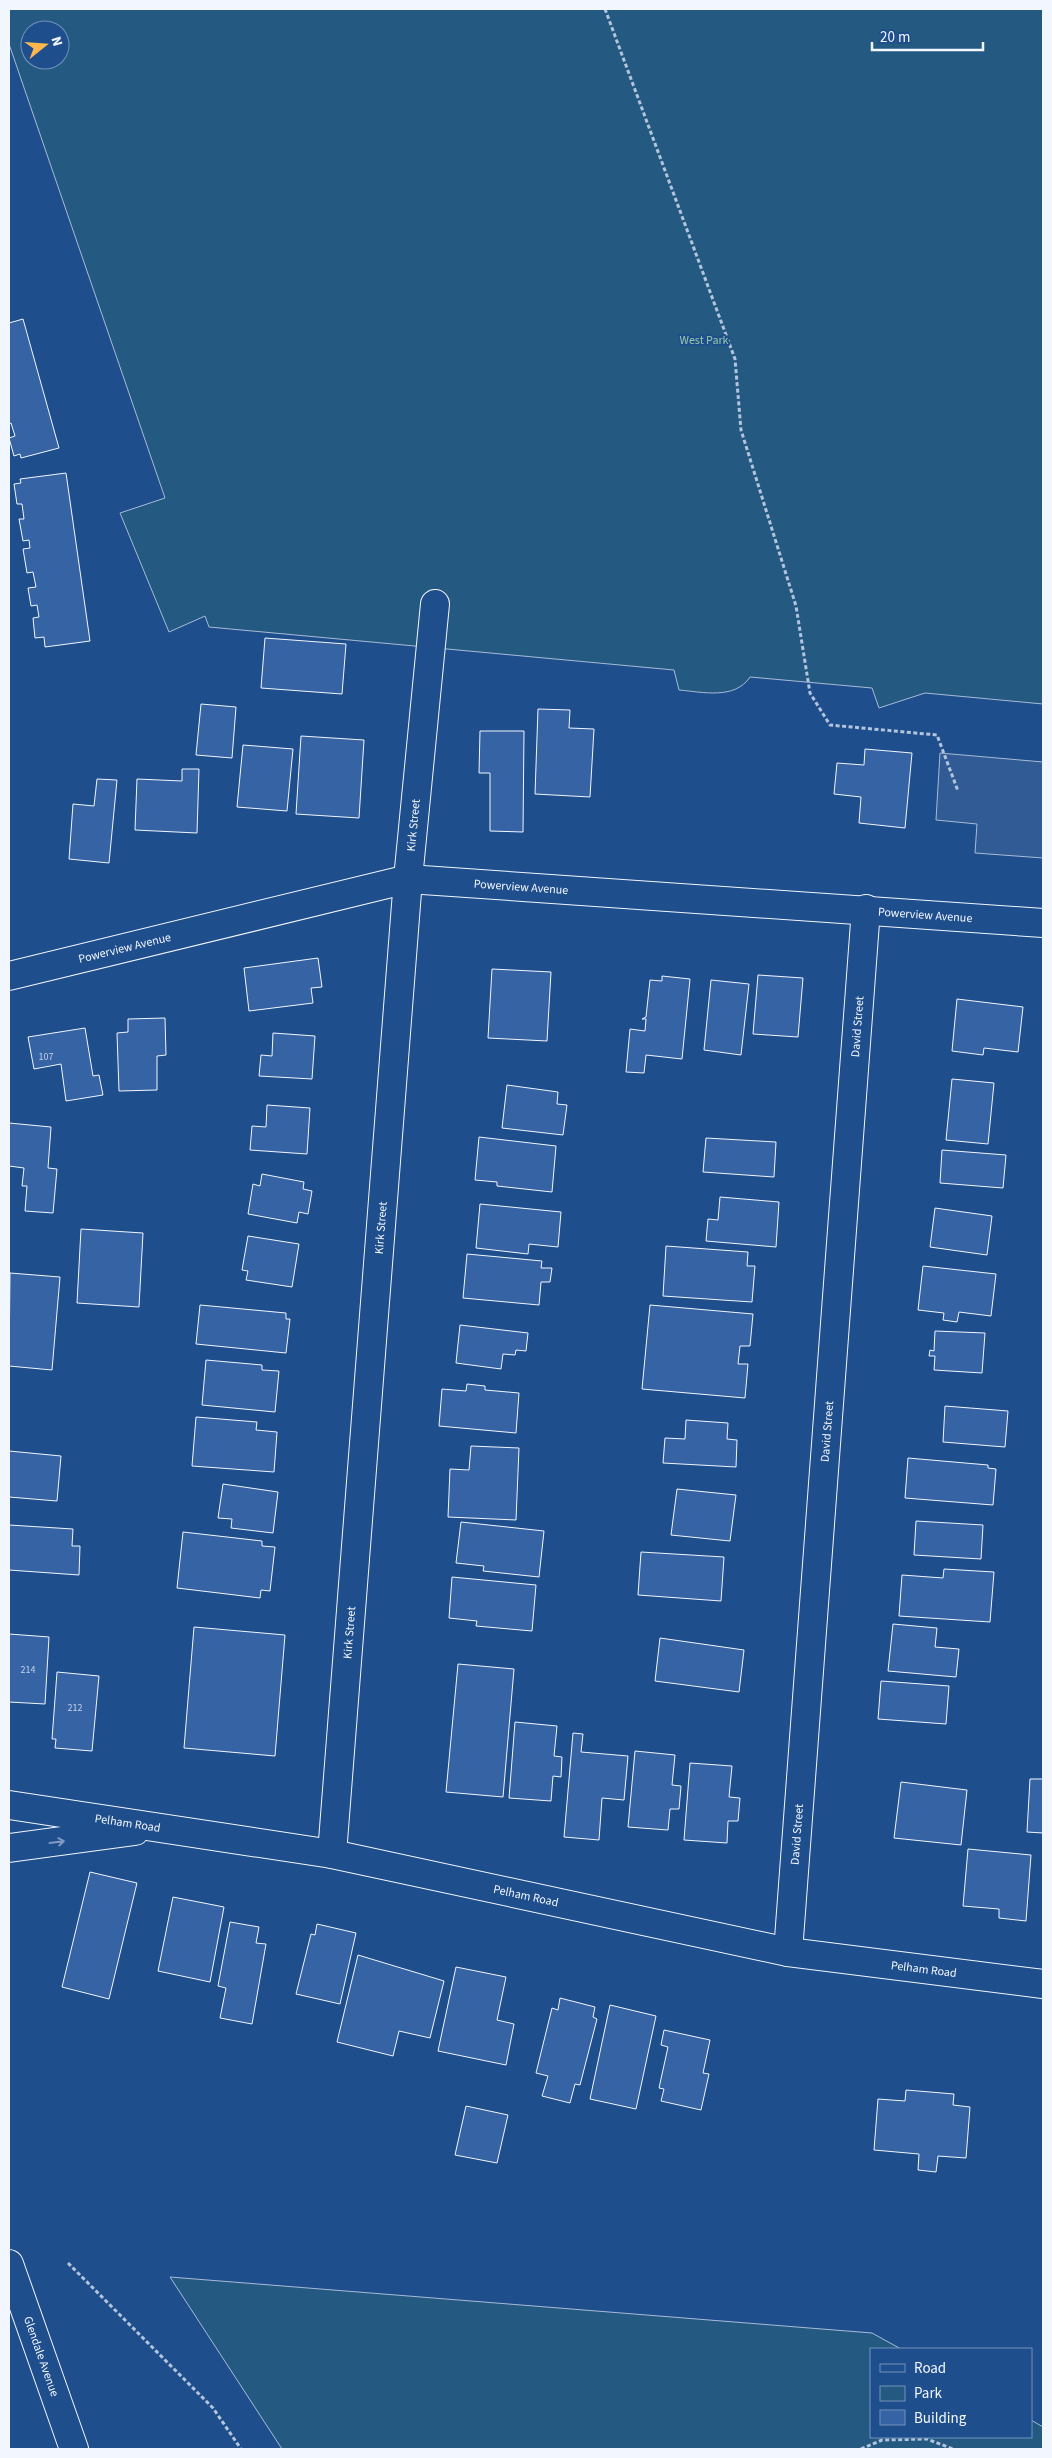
<svg xmlns="http://www.w3.org/2000/svg" width="1052" height="2458" font-family="'Source Sans 3',sans-serif">
  <style>
    .green { fill: #245a82; stroke: #a8bbd7; fill-rule: evenodd }
    .parking { fill: #305b95; stroke: #a8bbd7 }
    .building { fill: #3563a3; stroke: #f2f6ff }
    .lines { fill: none; stroke-linecap: round; stroke-linejoin: round }
    .minor-casing { stroke: #f2f6ff; stroke-width: 30 }
    .major-casing { stroke: #f2f6ff; stroke-width: 30 }
    .path { stroke: #b3c4dc; stroke-width: 3; stroke-dasharray: 4 2.5; stroke-linecap: butt }
    .minor { stroke: #1f4e8c; stroke-width: 28 }
    .major { stroke: #1f4e8c; stroke-width: 28 }
    .oneway { stroke: #7e9ac0 }
    .labels { text-anchor: middle; stroke-width: 4; stroke-linejoin: round; paint-order: stroke }
    .number-label { font-size: 10px; fill: #c3d1e8 }
    .park-label { font-size: 12px; fill: #97c8a6; stroke: #1f4e8c }
    .street-label { font-size: 12px; fill: #f2f6ff; stroke: #1f4e8c }
  </style>
  <rect width="100%" height="100%" fill="#1f4e8c"/>
  <path class="green" d="M9,9H1043V704L925,693L879,708L872,688L750,677C735,700 702,692 679,690L674,670L209,627L205,616L169,632L120,513L165,498L9,44ZM30,30H60V60H30Z
    M170,2277L872,2333L901,2349H871V2437H1031V2420L1043,2427V2449H282Z"/>
  <path class="parking" d="M940,753L1043,762V858L975,853L977,824L936,820Z"/>
  <path class="building" d="M23,319L59,448L21,458L20,454L14,456L9,438L15,436L11,423L9,424V323Z
    M66,473L90,641L45,647L44,637L35,638L33,618L39,617L37,605L31,606L28,588L36,587L33,572L27,573L23,549L30,548L29,540L23,541L19,519H24L22,504H17L14,484L21,483L20,479Z
    M265,638L346,644L342,694L261,688Z
    M201,704L236,707L232,758L196,755Z
    M538,709L570,710L569,728L594,729L590,797L535,794Z
    M480,731H524L523,832L490,831V773H479Z
    M301,736L364,740L359,818L296,814Z
    M243,745L293,749L287,811L237,807Z
    M865,749L912,753L905,828L859,823L861,797L834,794L837,763L864,765Z
    M182,769H199L197,833L135,830L137,779L182,781Z
    M97,779L117,780L109,863L69,859L73,804L94,806Z
    M318,958L322,987L311,988L313,1003L249,1011L244,968Z
    M492,969L551,972L547,1041L488,1038Z
    M758,975L803,978L798,1037L753,1034Z
    M662,976L690,979L682,1059L646,1055L644,1073L626,1072L630,1029L645,1031L646,1019H642L646,1017L650,980L662,981Z
    M711,980L749,984L741,1055L704,1050Z
    M957,999L1023,1007L1018,1052L984,1048L983,1055L952,1051Z
    M165,1018L166,1055L157,1056V1090L119,1091L117,1033L128,1032V1019Z
    M85,1028L93,1076L99,1075L103,1095L66,1101L61,1064L34,1069L28,1037Z
    M273,1033L315,1036L312,1079L259,1076L261,1055L272,1056Z
    M952,1079L994,1083L988,1144L946,1140Z
    M507,1085L558,1092L557,1104L567,1105L563,1135L502,1128Z
    M267,1105L310,1108L307,1154L250,1150L252,1126L266,1127Z
    M9,1123L51,1127L48,1168L57,1169L53,1213L25,1211L27,1186H22L24,1168L9,1166Z
    M479,1137L556,1146L552,1192L497,1186V1182L475,1180Z
    M706,1138L776,1142L774,1177L703,1172Z
    M942,1150L1006,1155L1003,1188L940,1183Z
    M262,1174L304,1182L303,1189L312,1191L308,1214L299,1212L297,1223L248,1214L253,1184L260,1186Z
    M720,1197L779,1202L776,1247L706,1241L708,1219L718,1220Z
    M480,1204L561,1212L558,1247L529,1244L528,1254L476,1248Z
    M935,1208L992,1216L987,1255L930,1247Z
    M81,1229L143,1233L139,1307L77,1303Z
    M248,1236L299,1244L292,1287L246,1280L248,1271L242,1270Z
    M666,1246L748,1252L747,1266H755L752,1302L663,1296Z
    M467,1254L542,1261L541,1268H552L550,1282H541L539,1305L463,1298Z
    M923,1266L996,1274L991,1316L959,1312L957,1322L943,1320L944,1313L918,1310Z
    M10,1273L60,1277L52,1370L9,1366Z
    M200,1305L286,1313V1319H290L286,1353L196,1344Z
    M650,1305L753,1314L750,1346H740L738,1364H748L745,1398L642,1389Z
    M460,1325L528,1333L526,1351L516,1350L515,1355L503,1354L501,1369L456,1363Z
    M935,1331L985,1333L982,1373L934,1370L935,1356H929L930,1350L934,1351Z
    M206,1360L262,1365V1370L279,1371L275,1412L202,1405Z
    M467,1384L485,1386V1390L519,1393L516,1433L439,1426L442,1389L466,1391Z
    M945,1406L1008,1411L1005,1447L943,1442Z
    M196,1417L257,1422L256,1430L277,1432L274,1472L192,1466Z
    M686,1420L728,1423L727,1439L737,1440L736,1467L663,1463L665,1438L685,1439Z
    M471,1446L519,1448L516,1520L448,1517L450,1469L469,1470Z
    M9,1451L61,1456L57,1501L9,1497Z
    M908,1458L988,1465V1468L996,1469L993,1505L905,1498Z
    M223,1484L278,1492L273,1533L231,1528L232,1519L218,1518Z
    M677,1489L736,1495L730,1541L671,1535Z
    M916,1521L983,1525L981,1559L914,1555Z
    M461,1522L544,1531L539,1577L483,1571L484,1566L456,1563Z
    M9,1525L73,1529L72,1546H80L79,1575L9,1570Z
    M183,1532L262,1541V1546L275,1547L270,1591L261,1590L260,1598L177,1588Z
    M641,1552L724,1557L721,1601L638,1595Z
    M944,1569L994,1572L990,1622L899,1616L902,1575L943,1578Z
    M452,1577L536,1585L532,1631L476,1626L477,1621L449,1618Z
    M893,1624L937,1628L935,1647L959,1649L956,1677L888,1671Z
    M194,1627L285,1635L275,1756L184,1748Z
    M9,1634L49,1637L45,1704L9,1702Z
    M660,1638L744,1650L739,1692L655,1681Z
    M458,1664L514,1669L503,1797L446,1792Z
    M57,1672L99,1676L92,1751L55,1748L56,1739H52Z
    M881,1681L949,1686L946,1724L878,1719Z
    M515,1722L557,1726L554,1756L562,1757L561,1777L553,1776L551,1801L509,1798Z
    M573,1733L583,1734L581,1752L628,1756L624,1800L602,1798L599,1840L564,1837Z
    M635,1751L675,1755L672,1785L681,1786L679,1809H670L668,1830L628,1827Z
    M690,1763L732,1766L729,1797L740,1798L738,1821H728L727,1843L684,1840Z
    M1030,1779H1043V1833L1027,1832Z
    M901,1782L967,1790L961,1845L894,1838Z
    M968,1849L1031,1855L1026,1921L999,1918V1909L963,1906Z
    M90,1872L137,1883L109,1999L62,1987Z
    M173,1897L224,1907L210,1982L158,1971Z
    M230,1922L259,1927L256,1943L266,1944L252,2024L220,2018L226,1988L218,1986Z
    M317,1924L356,1933L340,2004L296,1994L311,1934L315,1935Z
    M358,1955L444,1981L430,2038L399,2031L393,2056L337,2042Z
    M456,1967L506,1977L497,2020L514,2024L506,2065L438,2051Z
    M560,1998L595,2007L593,2017L597,2019L580,2085L575,2084L570,2103L542,2096L548,2076L536,2073L552,2008L558,2010Z
    M610,2005L656,2016L636,2109L590,2099Z
    M664,2030L710,2040L703,2073L709,2074L701,2110L661,2101L664,2089L659,2088L668,2047L661,2045Z
    M906,2090L954,2094L953,2105L970,2107L966,2158L938,2156L936,2172L918,2170L919,2154L874,2150L878,2099L905,2101Z
    M466,2106L508,2115L497,2163L455,2155Z"/>
  <g class="lines">
    <g class="minor-casing">
      <g id="minor">
        <path id="s1" d="M9,976L408,879L1043,923"/>
        <path id="s2" d="M332,1854L408,879L435,604"/>
        <path id="s3" d="M788,1952L866,909"/>
      </g>
    </g>
    <g class="major-casing">
      <g id="major">
        <path id="s4" d="M9,1805L332,1854L788,1952L1043,1984"/>
        <path d="M9,1848L135,1831"/>
        <path id="s5" d="M9,2264L74,2449"/>
      </g>
    </g>
    <path class="path" d="M605,9L735,359L741,430L796,606L810,693L830,725L937,735L958,791
      M68,2263L213,2408L241,2449
      M861,2449L882,2440L927,2439L953,2449"/>
    <use href="#minor" class="minor"/>
    <use href="#major" class="major"/>
  </g>
  <defs><path id="oneway-shaft" d="M-6 0H5M1.5-3L5.5 0L1.5 3" fill="none" stroke-width="1.6" stroke-linecap="round" stroke-linejoin="round" transform="scale(1.25)"/></defs>
  <use class="oneway" href="#oneway-shaft" transform="translate(57 1842) rotate(-7)"/>
  <g class="labels">
    <g class="number-label">
      <text x="46" y="1060">107</text>
      <text x="28" y="1673">214</text>
      <text x="75" y="1711">212</text>
    </g>
    <g class="park-label">
      <text x="704" y="344">West Park</text>
    </g>
    <g class="street-label">
      <text dy="4" stroke="none"><textPath href="#s2" startOffset="1032">Kirk Street</textPath></text>
      <text dy="4" stroke="none"><textPath href="#s1" startOffset="524">Powerview Avenue</textPath></text>
      <text dy="4" stroke="none"><textPath href="#s1" startOffset="929">Powerview Avenue</textPath></text>
      <text dy="4" stroke="none"><textPath href="#s1" startOffset="119">Powerview Avenue</textPath></text>
      <text dy="4" stroke="none"><textPath href="#s3" startOffset="928">David Street</textPath></text>
      <text dy="4" stroke="none"><textPath href="#s2" startOffset="628">Kirk Street</textPath></text>
      <text dy="4" stroke="none"><textPath href="#s3" startOffset="522">David Street</textPath></text>
      <text dy="4" stroke="none"><textPath href="#s2" startOffset="222">Kirk Street</textPath></text>
      <text dy="4" stroke="none"><textPath href="#s4" startOffset="120">Pelham Road</textPath></text>
      <text dy="4" stroke="none"><textPath href="#s3" startOffset="118">David Street</textPath></text>
      <text dy="4" stroke="none"><textPath href="#s4" startOffset="525">Pelham Road</textPath></text>
      <text dy="4" stroke="none"><textPath href="#s4" startOffset="930">Pelham Road</textPath></text>
      <text dy="4" stroke="none"><textPath href="#s5" startOffset="98">Glendale Avenue</textPath></text>
    </g>
  </g>
  <rect width="1052" height="2458" fill="none" stroke="#f2f6ff" stroke-width="20"/>
  <rect x="870" y="2348" width="162" height="90" fill="#1f4e8c" stroke="#7391ba"/>
  <rect x="880" y="2364" width="25" height="8" fill="#1f4e8c" stroke="#7391ba"/>
  <text x="914" y="2373" font-size="15" fill="#f2f6ff">Road</text>
  <rect x="880" y="2386" width="25" height="15" fill="#245a82" stroke="#7391ba"/>
  <text x="914" y="2398" font-size="15" fill="#f2f6ff">Park</text>
  <rect x="880" y="2410" width="25" height="15" fill="#3563a3" stroke="#7391ba"/>
  <text x="914" y="2423" font-size="15" fill="#f2f6ff">Building</text>
  <g transform="translate(45 45) rotate(73)"><circle r="24" fill="#1f4e8c" stroke="#7391ba"/>
  <path d="M0-4L9 19L0 12L-9 19Z" fill="#ffb74d"/>
  <text y="-8" font-size="14" font-weight="bold" text-anchor="middle" fill="#f2f6ff">N</text>
  </g>
  <path d="M872 42v8h111v-8" fill="none" stroke="#f2f6ff" stroke-width="2.5"/>
  <text x="880" y="42" font-size="15" fill="#f2f6ff" stroke="#1f4e8c" stroke-width="4" paint-order="stroke">20 m</text>
</svg>
